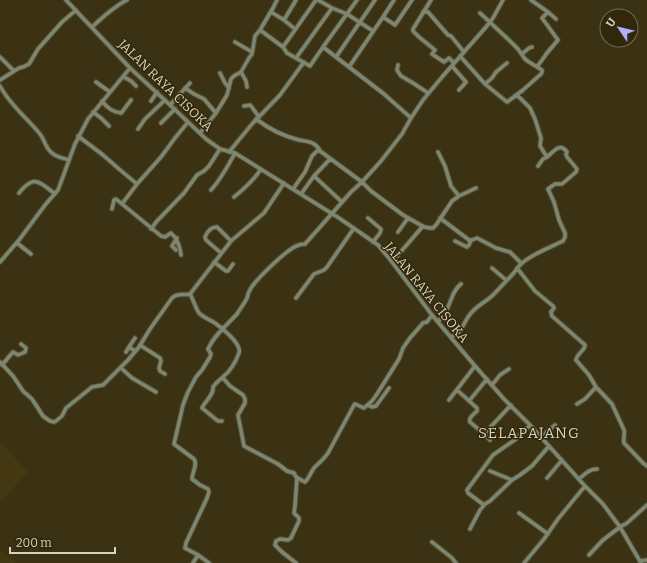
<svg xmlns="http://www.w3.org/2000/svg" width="647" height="563" font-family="Bitter,serif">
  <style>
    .built { fill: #433811 }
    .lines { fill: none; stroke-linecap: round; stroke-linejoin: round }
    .minor-casing { stroke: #574f33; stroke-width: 5.5 }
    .minor { stroke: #7d8670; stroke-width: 3.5 }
    .labels { text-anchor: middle; stroke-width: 3; stroke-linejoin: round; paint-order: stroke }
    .street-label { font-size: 13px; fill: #d7d2c1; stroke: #312809 }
    .quarter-label { font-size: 15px; letter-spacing: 1px; fill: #d7d2c1; stroke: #312809 }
  </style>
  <rect width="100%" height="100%" fill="#3b3214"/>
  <path class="built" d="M0,442L28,472L0,502Z
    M0,550L16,563H0Z"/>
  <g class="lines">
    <g class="minor-casing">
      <path id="minor" d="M66,0L130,68L170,105L206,139L220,149L235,153L339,218L378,245L389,258L432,315L475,366L504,399L530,425L585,486L603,504L620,527L641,563
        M318,0L332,8L347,14L373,31
        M431,0L413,29V31L419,37L435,50L432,54L444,62L449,58L454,63
        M531,0L548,12L556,19
        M271,12L284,20L295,29
        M423,12H428L448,35L451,36L464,52
        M480,13L510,41L518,49L525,59L529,62L542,70V72L541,74L523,90L507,102L485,84L492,78L496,72L507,63
        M383,17L394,0
        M284,20L296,0
        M92,27C103,17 113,7 127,0
        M260,30L283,47L287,53L310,66L323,47
        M235,42L252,52
        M283,47L316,0
        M522,54L529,48L532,47
        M460,56L485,84
        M0,57L14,71
        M336,57L375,0
        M296,58L332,8
        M398,65L397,70L401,76L413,83L428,93
        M452,66L466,82L459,90
        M349,67L383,17L395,25L412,0
        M537,67L547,53L558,40L542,18L548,12
        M241,72L246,81L247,87
        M220,73L225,83L229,88
        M124,77L131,81L136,86
        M0,80L19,68L23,67L29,64L38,49L62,22L76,10
        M96,82L110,92
        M0,86C10,105 27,118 40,134C45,140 45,148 52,153C56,157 63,158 69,160
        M185,88L194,94L204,99L216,113
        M517,95L530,108L535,119L541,138L540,146L547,157L543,159L538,166
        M102,101C107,108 112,112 121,113L122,112L131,100
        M151,101L157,92
        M170,105L190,83
        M244,106L250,105L251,106L259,117
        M93,112L101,118L109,126
        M411,118L423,100L442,77L486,27L493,18L503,0
        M256,119C269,129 283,136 299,140C304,141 310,141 314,144C317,146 319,148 320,151
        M161,123L175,109
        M138,129L145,119L165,100
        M200,133L216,113L227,95L231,79L234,76L241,72L249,58L252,54L255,36L260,30L273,8L277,0
        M78,136L103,155L119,169L137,184
        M229,152L252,124L280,95L304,62
        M438,152L445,166L451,186L459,196
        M314,176L342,202
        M293,189L305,172L312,156L317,151H320L362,182L371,191L403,215L424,227L430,228H433L436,225L452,201L459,196L476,188
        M211,190C221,179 228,166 235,153
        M19,193C22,189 27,184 32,182C38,179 50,190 55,194
        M301,194L314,176L330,159
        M234,197C244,189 254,180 261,169
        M122,204L137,184L161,157L175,138L188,122
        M112,209L114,200L116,199L161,236L165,237L171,233C178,239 180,246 181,255
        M368,218L381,229L380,233L373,242
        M440,218L469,240H472L477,238L496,248L510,252L521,263
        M151,229L157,221L184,193L197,175L204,171L209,166L220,149
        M398,232L408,218
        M455,241L467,247L469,245L471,240
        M17,243L31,254
        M176,250L172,246L177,238
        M221,253L206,240L205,237C207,232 211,227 217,227L231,241
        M0,262L19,240L45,205L58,190L75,144L88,119L130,68
        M214,262L226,271H228L233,264
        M392,262L423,226
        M492,268L506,280
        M517,268L535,291L553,306L554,308L551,312L552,316L585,345C585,351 577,353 576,360L589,375L596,387L612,404L624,430C625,435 623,439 624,443L643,463L647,466
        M190,294C193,299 196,309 199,313C203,317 210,320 215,323C222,328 242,344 239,353C236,361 230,371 224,376C220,380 217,381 213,387C214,395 205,401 202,408L218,421H222
        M296,298L314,274L324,270L327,267L354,228
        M438,322C441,318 445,314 447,309C452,300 452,291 461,284
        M451,337C464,332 463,321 472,312C478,305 487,301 493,295C500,288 506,281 512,275C516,271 518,266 522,263C534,253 549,248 563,241L565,237V233L559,220L554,202L548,189L555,184H562L576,172L577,169L567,157L566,154L567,152C560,142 554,151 547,157
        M140,345L160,358L161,361L159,368L160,371L165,374
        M129,347L135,338
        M126,352L129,347L135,351
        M0,362L13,376L23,391L32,399L43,416L50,421L54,422L56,421L62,416L66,408L87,391L92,387L103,385L128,360L139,347L150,329L172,298C178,292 183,296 190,294L231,241L264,213L284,183
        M2,365L13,352L18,355L25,352L26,348L21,344
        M121,368L132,378L156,392
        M223,378L230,386L243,395L245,399V403L238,415L244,446L278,464L287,471L294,473L296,477L303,481L305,482C309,478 311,472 314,468C319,463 324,459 328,453L354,405L355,404L364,408L372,401L377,394L399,359L403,348L410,338L423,323L427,322L432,315
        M492,385L500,375L509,369
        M457,390L477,408V411C474,414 468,418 470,422L484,434
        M449,400L475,366
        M469,401L487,379
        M577,404L585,399L596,387
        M368,405L372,407L376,406L389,388
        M541,437L555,425
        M490,440L484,434L511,405
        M490,471L512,480L520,475L532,466L549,446
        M547,478L562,460
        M579,479C585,474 589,469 597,469
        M484,505L468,493L467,490L493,455L516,439L530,425
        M519,513L548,534
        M470,529L480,510L485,504L490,501L512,480
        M432,542L452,558L456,563
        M589,555L603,540L620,527L627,523L647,505
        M640,561L647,560
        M193,563L198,555
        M209,563L198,555L185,548L186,543L207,498L209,492L208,489L200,485L192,479C192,472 198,465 194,459L174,444L183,405L188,392L196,377L202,370L210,357L211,354L208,349C214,335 227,325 237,314C240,309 244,304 247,298C248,296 248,292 250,290C255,280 289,247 299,245C301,244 303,244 305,244L351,192L362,182L381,161L402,134L411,118L384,94L323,47L357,0
        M296,563L282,552L275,545L276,541L280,539L288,540L291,538L299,521V518L294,513L295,506L297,478
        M524,563L544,539L558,519L585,486"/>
    </g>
    <use href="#minor" class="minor"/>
  </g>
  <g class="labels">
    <g class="street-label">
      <text transform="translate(166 85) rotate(44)" y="5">JALAN RAYA CISOKA</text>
      <text transform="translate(427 292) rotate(51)" y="5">JALAN RAYA CISOKA</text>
    </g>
    <g class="quarter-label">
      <text x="529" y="438">SELAPAJANG</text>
    </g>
  </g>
  <g transform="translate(619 28) rotate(305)"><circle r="19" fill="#312809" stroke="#736c53"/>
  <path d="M0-3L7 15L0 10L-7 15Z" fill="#b1adfa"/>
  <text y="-6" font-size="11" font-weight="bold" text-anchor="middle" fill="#d7d2c1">U</text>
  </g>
  <path d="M10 547v6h105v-6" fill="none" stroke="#d7d2c1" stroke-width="2"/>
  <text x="16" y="547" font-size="12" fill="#d7d2c1" stroke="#312809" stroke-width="3" paint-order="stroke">200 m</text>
</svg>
